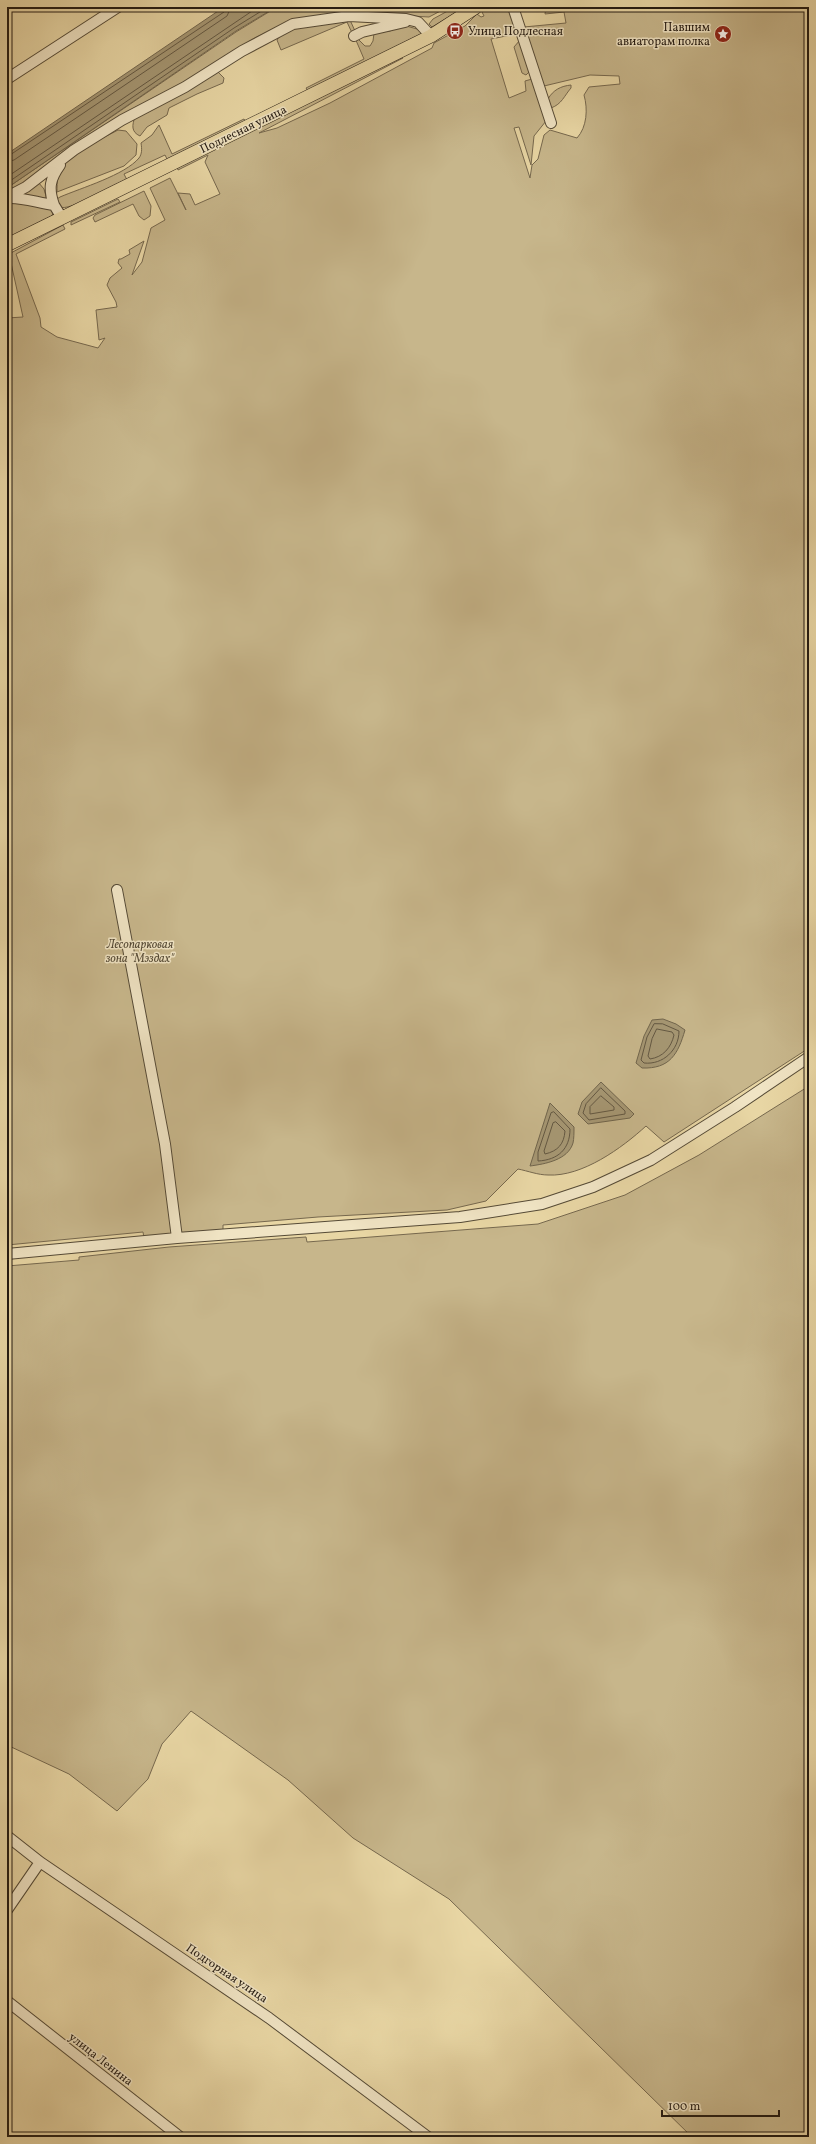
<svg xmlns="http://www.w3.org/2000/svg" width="816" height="2144" font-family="Vollkorn,serif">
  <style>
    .green { fill: #c7b68b; stroke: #76684e }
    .water { fill: #a59672; stroke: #71654c }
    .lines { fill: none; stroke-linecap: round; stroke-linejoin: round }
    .shore { stroke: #645842; stroke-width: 1 }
    .minor-casing { stroke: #554a36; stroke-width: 12 }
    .major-casing { stroke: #241b12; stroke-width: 14 }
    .minor { stroke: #f0e4c4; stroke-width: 10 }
    .major { stroke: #e8d6a4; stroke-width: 13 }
    .labels { text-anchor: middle; stroke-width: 3; stroke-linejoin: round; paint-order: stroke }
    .poi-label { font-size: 12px; fill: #241b12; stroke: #f0e4c4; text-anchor: end }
    .street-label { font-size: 12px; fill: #241b12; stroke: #f0e4c4 }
    .park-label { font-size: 12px; font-style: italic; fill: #554a36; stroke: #f0e4c4 }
  </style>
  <rect width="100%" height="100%" fill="#e8d6a4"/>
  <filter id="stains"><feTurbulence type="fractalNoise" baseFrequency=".005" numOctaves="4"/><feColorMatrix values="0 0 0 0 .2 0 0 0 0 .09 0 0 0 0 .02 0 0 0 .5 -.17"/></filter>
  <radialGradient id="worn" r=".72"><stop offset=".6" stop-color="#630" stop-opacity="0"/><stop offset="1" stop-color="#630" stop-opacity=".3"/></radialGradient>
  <path class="green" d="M277,7H448L429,17L410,16L286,23L253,39L11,193L52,210L53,213L52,216L7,239V188L236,32Z
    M455,7H465L432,27L429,24L433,19Z
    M485,7H509L515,30L511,35L491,39L509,98L526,91L525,81L532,79L546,121L534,136L531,165L519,127L514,128L530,178L532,165L538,159L544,135L550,130L577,138C587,127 588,109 584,95L589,87L620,84L619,76L590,75L544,86L524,27L566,23L564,12L545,14L546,7H809V1048L664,1142L646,1126C622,1148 582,1177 548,1175C538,1175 528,1171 518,1169L486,1201L447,1210L318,1217L223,1225V1232L144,1238L143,1232L7,1245V318L23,317L9,254L63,225L65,229L16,254L40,318L41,327L57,337L98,348L105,338L99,340L96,310L117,307L116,302L107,285L110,278L122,268L118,263L119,259H121L130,254L129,250L144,241L132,275L142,262L151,228L165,220L150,188L170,178L186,210L178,193L190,194L195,205L220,194L205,162L208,155L178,170L177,166L397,58H403L259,133L277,128L330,103L432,48L434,43L465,26L477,14L481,17L484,16L481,10Z
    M350,20L355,31L353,35L347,22L281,50L277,40C285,22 333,23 350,20Z
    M403,25L417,29L424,34L308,91L306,88L364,59L355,38H357L365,46H370L373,41L374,33L390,31Z
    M520,40L530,71L526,75L522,73L514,47Z
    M218,72L224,78L223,83L197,94L169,108L167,115L147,127L140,136C131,132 132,125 135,117Z
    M571,85V88C564,96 562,104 551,108L548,99C553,90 561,86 571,85Z
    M244,119L246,122L167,159L165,155L124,174L127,180C114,186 69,212 59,207L57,199L60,197C81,188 125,175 139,158C142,154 142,149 141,143L152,135L159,125L172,154Z
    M118,130L126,131L137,144L136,155L124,166L57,192C57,187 57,182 58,177C63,153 98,141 118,130Z
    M38,182L44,189L47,200L25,195L24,193Z
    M144,191L151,206L150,216L144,220L139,216L133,204L95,222L93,218L95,215Z
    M118,199L120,202L71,225V222Z
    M809,1086V2137H692L449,1899L353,1838L288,1780L191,1711L162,1744L148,1779L117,1811L69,1774L7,1745V1266L79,1260V1257L169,1247L306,1237L307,1242L538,1224L625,1195L699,1155Z"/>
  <path class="water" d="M224,7H276L236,31L7,188V154Z
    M663,1019L676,1024L685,1030C678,1054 670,1069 642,1068L636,1063L644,1036L652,1020Z
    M601,1082L634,1114L630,1118L588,1124L578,1114L582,1102Z
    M550,1103L574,1127C574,1132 574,1139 573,1143C568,1160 545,1164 530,1166Z"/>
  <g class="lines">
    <path class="shore" d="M7,157L224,12L226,7
      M7,162L14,160L227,16L231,7
      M7,177L258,7
      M7,183L234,28L268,7
      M663,1024L679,1031C679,1050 663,1065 644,1063L641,1060L647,1037L654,1024Z
      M657,1029L672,1032L674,1035C671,1048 663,1057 650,1059L648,1056L652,1039Z
      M601,1088L625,1111V1114L589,1120L583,1113L586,1104Z
      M601,1096L614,1107V1110L590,1114V1107Z
      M554,1112L570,1129C570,1149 558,1160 538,1161V1152L551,1113Z
      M556,1122L565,1131C564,1144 558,1151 545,1154L544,1151L553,1123Z"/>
    <g class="minor-casing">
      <path id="minor" d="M513,7L551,123
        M354,36L362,32L405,22
        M7,79L118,7
        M7,197L26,187L74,150L122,120L185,87L242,51L293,24L349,16L406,19L418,22L431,36
        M8,198C23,197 38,203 54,205L62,218
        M54,205C48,188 50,179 60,165
        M117,890L165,1144L177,1238
        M7,1254L177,1238L460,1217L542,1204L593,1187L651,1160L735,1107L809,1057
        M7,1836L40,1862L269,2018L428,2137
        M7,1910L40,1862
        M7,2001L180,2137"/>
    </g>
    <g class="major-casing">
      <path id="major" d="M7,245L431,36L476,7"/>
    </g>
    <use href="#minor" class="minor"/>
    <use href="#major" class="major"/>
  </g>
  <defs>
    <g id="bus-disc" transform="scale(0.9)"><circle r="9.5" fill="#8f2418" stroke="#f0e4c4"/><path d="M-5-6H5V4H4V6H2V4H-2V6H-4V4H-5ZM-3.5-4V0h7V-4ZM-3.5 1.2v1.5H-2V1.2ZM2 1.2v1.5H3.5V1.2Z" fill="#fff"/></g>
    <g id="sight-disc" transform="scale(0.9)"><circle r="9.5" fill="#8f2418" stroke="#f0e4c4"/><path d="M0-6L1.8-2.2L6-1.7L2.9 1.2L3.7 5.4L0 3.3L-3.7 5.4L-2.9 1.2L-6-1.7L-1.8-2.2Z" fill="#fff"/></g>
  </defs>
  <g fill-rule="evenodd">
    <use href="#bus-disc" x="455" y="31"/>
    <use href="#sight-disc" x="723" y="34"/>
  </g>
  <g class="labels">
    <g class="poi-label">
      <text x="710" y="31">Павшим<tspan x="710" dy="14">авиаторам полка</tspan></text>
      <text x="468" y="35" text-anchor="start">Улица Подлесная</text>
    </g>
    <g class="street-label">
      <text transform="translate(243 129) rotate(-26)" y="4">Подлесная улица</text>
      <text transform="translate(227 1973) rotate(34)" y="4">Подгорная улица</text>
      <text transform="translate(101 2059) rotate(38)" y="4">улица Ленина</text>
    </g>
    <g class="park-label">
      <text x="140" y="948">Лесопарковая<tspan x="140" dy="14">зона "Мэздах"</tspan></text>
    </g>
  </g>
  <rect width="816" height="2144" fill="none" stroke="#e8d6a4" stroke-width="24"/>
  <rect x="8" y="8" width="800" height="2128" fill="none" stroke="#241b12" stroke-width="2"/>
  <rect x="12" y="12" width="792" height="2120" fill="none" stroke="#241b12"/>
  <path d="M662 2110v6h117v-6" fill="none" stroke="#241b12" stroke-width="2"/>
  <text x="668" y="2110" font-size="12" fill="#241b12" stroke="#f0e4c4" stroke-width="3" paint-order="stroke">100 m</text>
  <rect width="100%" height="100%" filter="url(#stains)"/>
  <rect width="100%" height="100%" fill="url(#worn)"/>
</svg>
